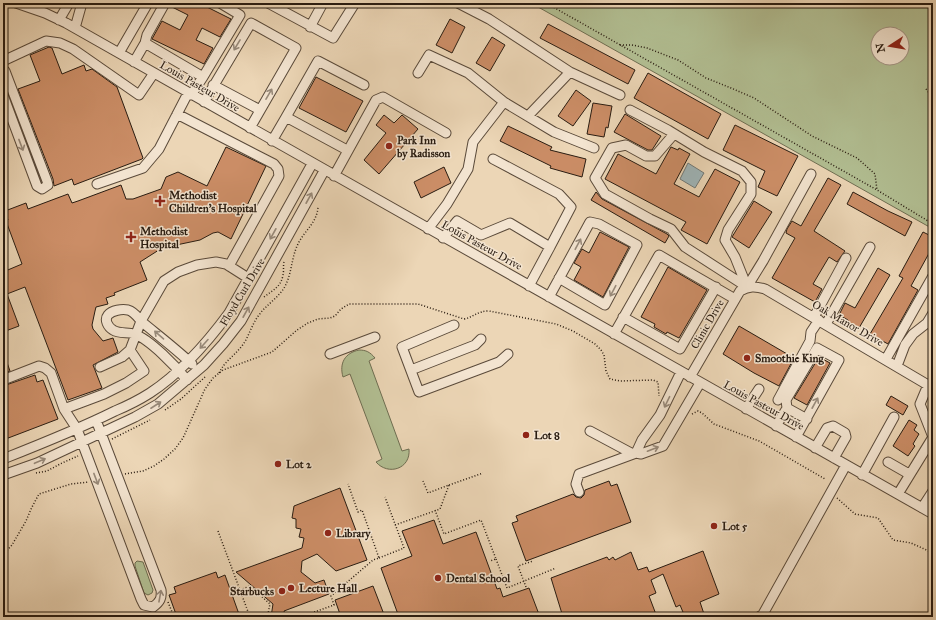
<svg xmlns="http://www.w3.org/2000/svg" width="936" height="620" font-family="'IM FELL Great Primer',serif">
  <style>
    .green { fill: #b2bf93; stroke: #6e6e52; fill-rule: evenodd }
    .water { fill: #9fb6ba; stroke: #707876 }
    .building { fill: #cb8d66; stroke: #291c11 }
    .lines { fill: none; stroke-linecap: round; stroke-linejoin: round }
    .minor-casing { stroke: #5a4a3a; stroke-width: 11 }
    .path { stroke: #291c11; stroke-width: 1.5; stroke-dasharray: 1 2; stroke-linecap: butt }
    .minor { stroke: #f3e4d0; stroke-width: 9 }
    .oneway { stroke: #988a7a }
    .poi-dot { fill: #8f2418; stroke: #f3e4d0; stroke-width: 1.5 }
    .labels { text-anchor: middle; stroke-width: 3; stroke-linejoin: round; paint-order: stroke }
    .street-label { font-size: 11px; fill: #291c11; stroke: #f3e4d0 }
    .poi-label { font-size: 11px; font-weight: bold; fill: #291c11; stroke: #f3e4d0; text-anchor: start }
  </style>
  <rect width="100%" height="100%" fill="#ecd6b6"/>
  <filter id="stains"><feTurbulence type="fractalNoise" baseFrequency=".005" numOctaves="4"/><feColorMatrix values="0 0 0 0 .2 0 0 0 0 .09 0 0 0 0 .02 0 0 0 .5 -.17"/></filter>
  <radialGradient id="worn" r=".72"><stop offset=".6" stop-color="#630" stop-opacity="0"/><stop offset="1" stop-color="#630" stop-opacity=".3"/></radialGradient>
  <path class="green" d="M531,3H933V229ZM878,34H902V58H878Z
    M359,350C366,350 370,352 375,358L369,361L402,451L409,449C411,469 388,476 376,462L382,459L350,374L343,377C339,363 345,353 359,350Z
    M137,561L143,562L153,590L152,593L148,595L144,593L135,566V563Z"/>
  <path class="water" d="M688,163L704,173L695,188L680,179Z"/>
  <path class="building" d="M171,3H199L231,19L220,37L202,28L196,40L213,48L204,64L152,39L162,21L180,30L188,15L170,6Z
    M450,19L465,27L452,53L436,45Z
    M548,24L635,70L628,84L540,38Z
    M492,37L505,45L490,71L476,63Z
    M49,47L52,48L62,74L84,65L86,71L92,69L117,87L143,158L142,159L74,185L72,179L54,186L53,179L18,89L40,81L30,55Z
    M648,73L721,114L708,139L634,98Z
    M316,77L363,101L346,132L299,108Z
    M576,90L591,101L573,126L558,116Z
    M593,103L612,106L608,128L606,127L604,137L587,134Z
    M625,114L661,136L652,150H648L614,132Z
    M384,115L394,123L402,115L418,129L379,174L364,160L386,133L376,125Z
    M735,125L798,156L777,196L758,187L765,171L723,150Z
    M508,126L552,147L550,150L586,159L582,177L550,168L551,166L500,141Z
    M226,147L266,166L231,239L218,232L213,233L200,240L162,248L140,262L147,280L114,293L115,295L106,298L108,304L96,307L95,311L92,325L93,329L103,341L113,338L118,352L93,365L102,388L68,400L25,287L7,294L19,326L3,332V272L22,264L6,221L8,220L5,211L26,203L28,209L68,194L72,203L78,201L121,185L126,199H133L161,189L166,177L178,172L207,186Z
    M671,147L678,150L679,148L690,154L674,184L699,197L715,169L740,182L707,244L681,230L686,222L605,179L618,154L656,174Z
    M444,167L451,183L421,198L414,182Z
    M828,178L841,185L814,231L845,251L837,262L829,257L813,284L822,289L815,302L772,278L795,238L786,233L787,229L792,221L801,226Z
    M596,192L602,199L667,234L669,236L665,243L591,200Z
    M853,192L888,211L912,222L905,236L847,204Z
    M754,201L772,212L749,248L732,237Z
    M600,232L629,247L603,297L574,280L581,267L574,263L582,249L589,253Z
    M923,232L933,237V246L911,286L918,290L888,344L870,334L903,278L899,276Z
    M668,267L707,290L679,338L667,332L666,334L654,327L655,324L641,317Z
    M878,268L890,275L859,328L848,322V320L839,315L845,303L855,308Z
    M739,326L794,358L779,386L754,373L723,354Z
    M4,354L10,371L3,374V355Z
    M819,357L830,363L807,405L794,398Z
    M35,375L37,382L43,380L58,419L3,440V386Z
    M891,396L908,406L903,415L886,405Z
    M909,420L917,425L914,430L919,434L913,444L915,446L908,456L893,446Z
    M609,481L611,486L617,484L631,522L526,561L512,523L518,521L516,516L573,494L576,497L581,498L584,495L585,490Z
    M340,488L367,560L336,571L317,554L302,561L301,572L315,583L324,580L329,594L284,611L286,617H271L273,604L236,572L302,548L304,538L299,537L301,529L296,528V519L292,518L294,506Z
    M434,520L443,544L476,532L497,589L500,588L503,597L529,588L540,617H399L381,568L412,556L402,531Z
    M703,551L719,594L700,602L705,617H685L680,605L676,607L663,574L651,580L656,593L649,596L657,617H563L551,578L607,557L609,560L613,557L615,560L631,552L638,570L647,567L649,572Z
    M216,572L218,578L225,575L240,617H177L169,595L176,593L174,587Z
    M373,586L385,617H341L335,600Z"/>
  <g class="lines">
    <g class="minor-casing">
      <path id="minor" d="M16,3L45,13L66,23L933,514
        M268,3L333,38L355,3
        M458,3L489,19L570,72
        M59,20L69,3
        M310,27L323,3
        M75,28L82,3
        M145,43L147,35L165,3
        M119,53L148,3
        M3,61L46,41L60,43L73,49L139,95L154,73
        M134,62L145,43L203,77L191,95
        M418,73L429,55L468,73L504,102
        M203,77L240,15L220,3
        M213,85L260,110
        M3,95L37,186L42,189L48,185L47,181L5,71
        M204,102L251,23L296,48L250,128
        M630,110L668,130L704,152L742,171L751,182V194L728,230L725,240L735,257L747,287
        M177,114L274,164L278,169L279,176L229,266
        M528,116L570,72L620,95
        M286,117L318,61L364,85
        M674,134L655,156H646L626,145L612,148L595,178L605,194L650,219L671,229L685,247L747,287
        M272,141L286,117L347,150
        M493,159L559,194L571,207L550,247
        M334,176L376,100L383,97L446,133
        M97,184L143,168L159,149L188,93
        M428,229L447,204L468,169L473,142L504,102L554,132L594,148
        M443,238L457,221L481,235L510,223L550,247L529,286
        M747,287L763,261L811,174
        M549,297L590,222L599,224L637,245L605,305L559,278
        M623,317L680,349L716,287
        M814,317L846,258
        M826,324L870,247
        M454,325L402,347L419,392L499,362L508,354
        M614,334L659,255L735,299
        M330,354L375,337
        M886,359L933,276
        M897,366L905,345L913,334L927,323L933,313
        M100,367L122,357L130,350
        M411,370L475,345L481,339
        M690,377L740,291C749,286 755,286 765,289L933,388
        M3,380L39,366L45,368L51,373L64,409L77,429L141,599L144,605L153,607C160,602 162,598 161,590L96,420
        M187,380C177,368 150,339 134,334C128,332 119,334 113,330C108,327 104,320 108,315C112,310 122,309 128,310C135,312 138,318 142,322C159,336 176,349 192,364
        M778,400L810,341L811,332L819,320
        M787,408L807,419
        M64,409L104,394L126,383L144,371L130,350L141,321L164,281L178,272L197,265L216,262L226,264L248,278
        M746,409L759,389
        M776,426L787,408L786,400L817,348L839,360L796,437
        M590,431L633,454
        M815,448L827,428L833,426L845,433L846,437L834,458
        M636,453L642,440L660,415L681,372
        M3,459C41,444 79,429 115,411C127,406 139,400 150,393C182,372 207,343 229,313L312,164
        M888,462L909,474
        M3,475L37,463L135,417L158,404L204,365L223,344L241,321L324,171
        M862,475L894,417
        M579,492L576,484L579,474L636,453L641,454L663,446L700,383
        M898,494L933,437L920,404L928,385
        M922,508L933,491
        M759,617L763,614L846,465"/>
    </g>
    <path class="path" d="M546,3L877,190L933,224
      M620,45H632L647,48L678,60L706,78L731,88L754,98L812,136L857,158L875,174L877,190
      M926,89L933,98
      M264,297C273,290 281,287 283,275C284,271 283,266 284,262
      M219,373C225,361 233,357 241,347C249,338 251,325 259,315C266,305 277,299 284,288C292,275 291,258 298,244C304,231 317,223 318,207
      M165,410L181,399L205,377
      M692,414L698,411L702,413L714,424L759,441L825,479
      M112,439L150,420
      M36,473L47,471L62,463L78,456
      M125,474L143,471L154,466L164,459L175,449L183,438L205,389L213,378L223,370L272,352L297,330L308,323L318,319L330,318L335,316L341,309L349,304H418L464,319C474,317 477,311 489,311L556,324L573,331L595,344L601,350L604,355L606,371L610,379L620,381L653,380L658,382L659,396
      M449,485L483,473
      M837,498L855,514L878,518L893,540L911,543L933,553
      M435,510L444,534L481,520L496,559L490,561
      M395,525L440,509L449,485L428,493L423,481
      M218,531L250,617
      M3,555L12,545L26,521L32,507L39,494L71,484L89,482
      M379,558L404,548L385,497
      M496,559L507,588L556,568
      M526,587L518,566L533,561
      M240,590L250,586L270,604L268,614L261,617
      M168,602L174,617
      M141,614L142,617
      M300,617L334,605L331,596L373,560L379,558L362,510L358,512L348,484"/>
    <use href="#minor" class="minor"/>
  </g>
  <defs><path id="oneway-shaft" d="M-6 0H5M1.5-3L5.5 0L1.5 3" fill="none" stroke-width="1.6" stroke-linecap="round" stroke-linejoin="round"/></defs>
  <g class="oneway">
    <use href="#oneway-shaft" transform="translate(237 45) rotate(121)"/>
    <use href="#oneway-shaft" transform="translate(269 94) rotate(-60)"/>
    <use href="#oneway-shaft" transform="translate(21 145) rotate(69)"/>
    <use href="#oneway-shaft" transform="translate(309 198) rotate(-61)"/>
    <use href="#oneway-shaft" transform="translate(273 234) rotate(119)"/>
    <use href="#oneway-shaft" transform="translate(578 244) rotate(-62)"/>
    <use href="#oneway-shaft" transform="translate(613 291) rotate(118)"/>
    <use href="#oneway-shaft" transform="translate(246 312) rotate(-61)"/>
    <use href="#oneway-shaft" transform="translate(159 335) rotate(-139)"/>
    <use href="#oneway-shaft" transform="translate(204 344) rotate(132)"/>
    <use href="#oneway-shaft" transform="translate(667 402) rotate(116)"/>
    <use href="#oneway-shaft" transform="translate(815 403) rotate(-61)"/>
    <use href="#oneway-shaft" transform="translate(156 405) rotate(-33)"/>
    <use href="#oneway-shaft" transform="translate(653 449) rotate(-21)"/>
    <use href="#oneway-shaft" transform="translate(40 461) rotate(-23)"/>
    <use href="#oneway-shaft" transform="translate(96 479) rotate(69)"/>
    <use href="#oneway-shaft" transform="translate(160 596) rotate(-80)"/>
  </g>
  <g class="poi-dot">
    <circle cx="389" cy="146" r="4"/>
    <path d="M158 195h4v4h4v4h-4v4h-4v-4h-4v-4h4z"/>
    <path d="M129 231h4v4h4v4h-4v4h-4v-4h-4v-4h4z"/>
    <circle cx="747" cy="358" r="4"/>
    <circle cx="526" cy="435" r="4"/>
    <circle cx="278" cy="464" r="4"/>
    <circle cx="714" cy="526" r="4"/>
    <circle cx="328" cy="533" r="4"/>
    <circle cx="438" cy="578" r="4"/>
    <circle cx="291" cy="588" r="4"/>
    <circle cx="282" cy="591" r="4"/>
  </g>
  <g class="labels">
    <g class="street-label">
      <text transform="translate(200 86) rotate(30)" y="4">Louis Pasteur Drive</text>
      <text transform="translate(482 245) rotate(29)" y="4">Louis Pasteur Drive</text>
      <text transform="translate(242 292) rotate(-59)" y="4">Floyd Curl Drive</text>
      <text transform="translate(848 323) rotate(30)" y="4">Oak Manor Drive</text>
      <text transform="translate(707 324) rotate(-60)" y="4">Clinic Drive</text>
      <text transform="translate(764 405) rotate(29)" y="4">Louis Pasteur Drive</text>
    </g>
    <g class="poi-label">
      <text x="397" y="144">Park Inn<tspan x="397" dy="13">by Radisson</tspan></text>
      <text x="169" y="199">Methodist<tspan x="169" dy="13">Children's Hospital</tspan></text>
      <text x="140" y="235">Methodist<tspan x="140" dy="13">Hospital</tspan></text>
      <text x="755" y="362">Smoothie King</text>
      <text x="534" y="439">Lot 8</text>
      <text x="286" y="468">Lot 2</text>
      <text x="722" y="530">Lot 5</text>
      <text x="336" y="537">Library</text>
      <text x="446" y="582">Dental School</text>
      <text x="299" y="592">Lecture Hall</text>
      <text x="274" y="595" text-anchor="end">Starbucks</text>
    </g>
  </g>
  <rect width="936" height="620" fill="none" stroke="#ecd6b6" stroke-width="16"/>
  <rect x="4" y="4" width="928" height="612" fill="none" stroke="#291c11" stroke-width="2"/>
  <rect x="8" y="8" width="920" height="604" fill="none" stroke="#291c11"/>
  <g transform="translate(890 46) rotate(258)"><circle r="19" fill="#f3e4d0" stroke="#a29484"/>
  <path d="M0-3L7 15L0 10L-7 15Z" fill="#8f2418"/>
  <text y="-6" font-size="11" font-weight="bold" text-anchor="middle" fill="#291c11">N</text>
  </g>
  <rect width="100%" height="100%" filter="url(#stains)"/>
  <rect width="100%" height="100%" fill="url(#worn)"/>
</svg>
